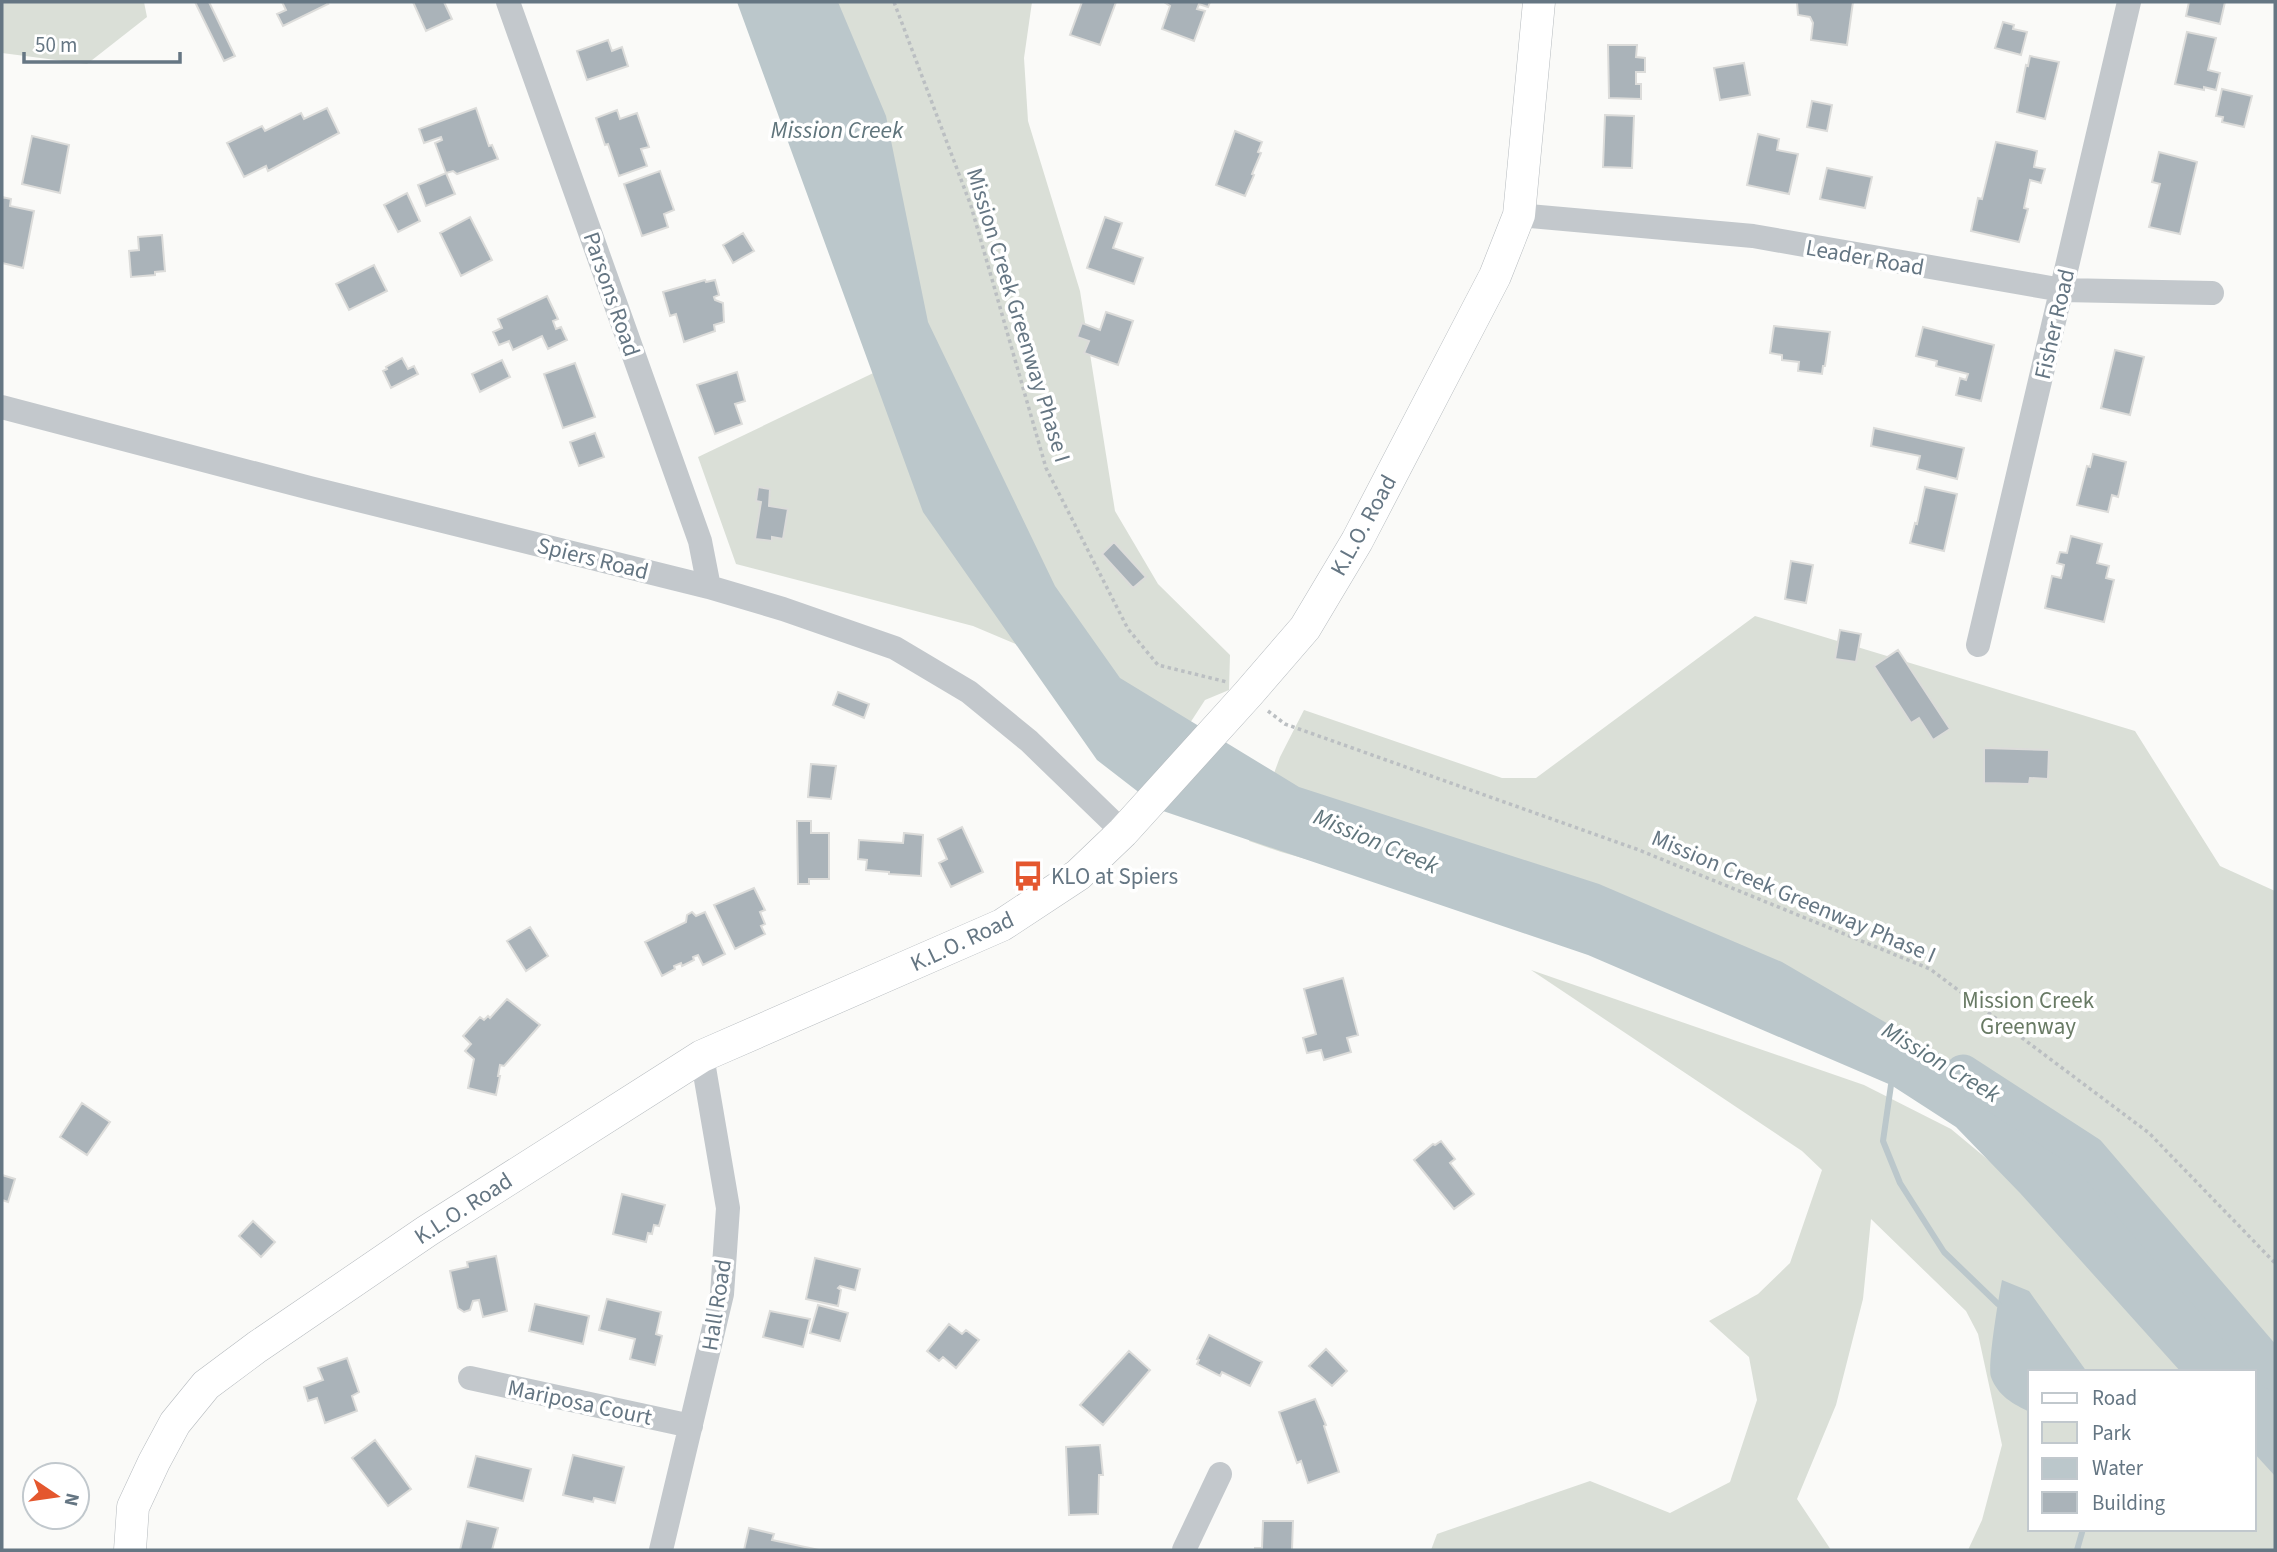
<svg xmlns="http://www.w3.org/2000/svg" width="2277" height="1552" font-family="'Source Sans 3',sans-serif">
  <style>
    .green { fill: #dadfd7 }
    .water { fill: #bbc7cb }
    .lines { fill: none; stroke-linecap: round; stroke-linejoin: round }
    .stream { stroke: #bbc7cb; stroke-width: 6 }
    .river { stroke: #bbc7cb; stroke-width: 37 }
    .building { fill: #aab3b9; stroke: #dcdcda; stroke-width: 2 }
    .major-casing { stroke: #b5babe; stroke-width: 33 }
    .path { stroke: #bbbfc2; stroke-width: 3.5; stroke-dasharray: 3.5 3.5; stroke-linecap: butt }
    .minor { stroke: #c3c8cc; stroke-width: 24 }
    .major { stroke: #fff; stroke-width: 32 }
    .labels { text-anchor: middle; stroke-width: 7; stroke-linejoin: round; paint-order: stroke }
    .street-label { font-size: 23px; fill: #657683; stroke: #fff }
    .poi-label { font-size: 23px; fill: #657683; stroke: #fff; text-anchor: start }
    .park-label { font-size: 23px; fill: #687a64; stroke: #fff }
    .water-label { font-size: 24px; font-style: italic; fill: #60757c; stroke: #fff }
  </style>
  <rect width="100%" height="100%" fill="#fafaf8"/>
  <path class="green" d="M2,2H144L147,17L87,64L2,53Z
    M763,2H1032L1024,58L1028,121L1080,291L1115,511L1158,584L1230,655L1229,690L1205,700L1164,763L1018,645L973,626L736,564L698,457L911,355Z
    M1755,616L2135,731L2220,866L2275,891V1440L2254,1372L1883,1066L1443,898L1281,852L1249,841L1280,757L1304,710L1502,778H1536Z
    M1531,970L1864,1085L1951,1129L2028,1193L2198,1372H2030V1529H2254V1441L2275,1470V1550H1968L1982,1520L2002,1445L1978,1334L1966,1311L1871,1219L1863,1299L1836,1405L1797,1499L1831,1550H1431L1437,1534L1590,1481L1670,1513L1730,1482L1757,1400L1749,1357L1709,1321L1758,1294L1790,1263L1822,1170L1802,1151Z"/>
  <path class="water" d="M737,2H838L886,116L928,322L1055,586L1120,678L1299,787L1599,884L1782,962L1979,1077L2149,1232L2275,1384V1476L2254,1453V1372H2181L2020,1193L1956,1127L1891,1085L1588,955L1163,811L1097,760L923,512Z
    M2002,1280L2029,1291L2087,1372H2030V1412C2013,1404 1998,1396 1991,1377C1987,1367 1999,1295 2002,1280Z"/>
  <g class="lines">
    <path class="stream" d="M1891,1085L1883,1141L1900,1183L1944,1252L1998,1304
      M2077,1550L2083,1529"/>
    <path class="river" d="M1963,1073L2088,1154L2275,1372"/>
  </g>
  <path class="building" d="M195,2H209L235,56L224,61Z
    M282,2H326L328,4L283,26L277,14L286,10Z
    M413,2H444L452,19L426,31Z
    M1082,2H1116L1100,45L1070,35Z
    M1164,2H1210L1208,7L1199,4L1197,9L1205,11L1194,41L1162,29L1170,6Z
    M1797,2H1853L1847,45L1811,40L1813,23L1810,17L1798,15Z
    M2189,2H2225L2220,24L2186,16Z
    M2003,22L2014,25L2013,29L2027,32L2021,55L1995,48Z
    M2187,32L2216,38L2208,70L2220,73L2216,90L2204,87V90L2175,84Z
    M608,40L612,51L622,47L628,66L587,80L577,51Z
    M1608,45H1637L1636,57L1645,58V72H1636V84H1641V99L1609,98Z
    M2030,56L2059,62L2045,119L2017,112L2026,65L2028,66Z
    M1744,63L1750,95L1720,100L1714,68Z
    M2222,89L2252,96L2244,127L2222,122L2223,117L2216,116Z
    M1812,101L1832,105L1827,131L1807,127Z
    M327,108L339,133L268,171L266,166L244,177L227,143L262,126L265,131L301,113L304,119Z
    M476,108L489,146L492,145L498,159L457,174L453,171L446,173L435,143L442,140L441,137L424,143L419,129Z
    M617,110L620,119L637,113L649,147L641,149L647,166L619,176L608,144L605,145L596,118Z
    M1605,115L1634,116L1632,168L1603,167Z
    M1235,131L1262,142L1258,152L1261,153L1252,174L1254,175L1245,196L1216,185Z
    M1758,134L1779,139L1777,150L1798,154L1789,194L1747,185Z
    M32,136L69,145L60,193L22,184Z
    M1996,142L2037,151L2034,167L2045,169L2041,183L2030,180L2024,208L2028,209L2019,242L1971,231L1978,198L1982,199Z
    M2159,152L2197,162L2180,234L2149,227L2160,184L2152,182Z
    M1827,168L1872,177L1865,208L1820,199Z
    M660,171L674,210L664,214L668,227L642,236L624,184Z
    M446,173L455,194L426,206L418,185Z
    M407,193L420,221L398,232L384,205Z
    M2,197L11,199L10,206L34,211L23,268L2,263Z
    M470,217L492,260L461,276L440,233Z
    M1105,217L1122,223L1113,248L1143,258L1134,284L1087,268Z
    M743,233L754,251L733,263L723,245Z
    M162,235L165,271L155,272V275L131,277L129,251L139,250L138,237Z
    M374,265L387,291L349,310L336,284Z
    M705,280L706,282L715,280L719,295L714,297L715,300L723,303L724,322L714,325L715,331L684,342L676,314L670,316L663,292Z
    M547,296L558,319L553,321L556,329L561,327L567,340L548,349L542,336L513,350L509,341L499,345L493,332L502,328L498,319Z
    M1106,312L1133,321L1118,365L1084,353L1089,341L1077,337L1082,323L1100,330Z
    M1774,326L1830,332L1825,366H1823L1822,374L1798,371L1799,362L1782,360V355L1770,353Z
    M1923,327L1994,345L1981,401L1956,395L1960,378L1966,380L1968,374L1936,366L1937,361L1916,356Z
    M2115,350L2144,357L2130,415L2101,408Z
    M402,358L408,369L414,366L418,374L391,388L383,371L387,369L386,367Z
    M502,360L510,377L480,392L472,374Z
    M575,363L595,417L563,428L544,374Z
    M737,372L745,401L735,404L742,424L715,434L697,385Z
    M1874,428L1964,448L1957,479L1917,469L1920,456L1871,446Z
    M595,433L604,457L579,466L570,442Z
    M2093,454L2126,462L2118,497L2112,495L2108,512L2077,505L2087,466L2090,467Z
    M758,487L770,489L769,506L788,509L783,539L772,537V541L755,539L761,502L756,501Z
    M1925,487L1957,494L1944,551L1910,543L1915,523L1917,524Z
    M2071,536L2102,544L2097,563L2109,566L2106,578L2114,580L2104,622L2045,608L2052,576L2061,578L2064,565L2057,563L2060,552L2067,553Z
    M1114,542L1146,577L1133,588L1102,554Z
    M1791,561L1813,565L1806,603L1785,599Z
    M1840,630L1861,634L1856,662L1835,659Z
    M1898,650L1950,729L1933,740L1919,718L1911,723L1874,666Z
    M838,692L869,704L864,718L833,705Z
    M1984,748L2049,750L2048,779L2030,778L2029,784L1984,783Z
    M811,764L836,766L831,799L808,797Z
    M797,821H811V833H829V879H809V884H798Z
    M962,827L983,872L951,887L939,863L947,859L938,839Z
    M904,833L923,835L921,876L889,874V872L866,870L867,860L858,859L859,840L903,843Z
    M754,888L765,910L760,912L765,924L761,926L765,934L735,949L714,905Z
    M692,912L696,916L705,912L725,954L703,965L698,955L693,957L694,960L682,966L681,963L674,966L675,969L662,976L645,942L686,922L687,915Z
    M530,927L548,956L526,971L507,941Z
    M1343,978L1358,1035L1347,1038L1351,1052L1324,1060L1321,1050L1307,1053L1303,1038L1316,1034L1304,989Z
    M507,999L540,1025L504,1066L500,1065L498,1076H500L496,1095L468,1088L474,1059L465,1051L471,1044L463,1036L480,1017L484,1020L488,1016L490,1018Z
    M82,1103L110,1122L87,1155L60,1137Z
    M1441,1141L1455,1159L1450,1163L1474,1194L1454,1209L1414,1160L1433,1144L1435,1145Z
    M2,1175L15,1179L8,1202L2,1200Z
    M622,1194L665,1205L659,1226L654,1225L652,1234L648,1233L646,1242L613,1234Z
    M253,1221L275,1242L261,1257L239,1236Z
    M496,1256L507,1311L483,1317L479,1300L473,1301L470,1310L464,1312L458,1308L450,1271L468,1267L467,1262Z
    M815,1258L860,1269L855,1290L840,1286L838,1288L841,1290L838,1306L806,1299Z
    M607,1299L661,1312L656,1334L662,1336L655,1365L630,1359L635,1339L599,1330Z
    M535,1304L589,1316L583,1344L529,1331Z
    M818,1305L848,1313L840,1341L810,1333Z
    M770,1311L810,1319L803,1347L763,1337Z
    M949,1324L962,1334L966,1330L979,1340L956,1368L943,1357L939,1361L927,1351Z
    M1209,1335L1262,1362L1250,1386L1222,1372L1220,1376L1197,1364L1199,1360L1197,1359Z
    M1326,1349L1347,1371L1332,1386L1309,1366Z
    M1129,1351L1150,1370L1103,1425L1080,1405Z
    M347,1358L359,1392L352,1396L357,1411L325,1423L317,1398L308,1401L304,1387L323,1380L318,1368Z
    M1315,1399L1326,1425L1324,1426L1339,1472L1308,1483L1301,1461L1297,1463L1279,1412Z
    M375,1440L411,1489L388,1506L352,1458Z
    M1100,1445L1103,1475H1099L1098,1514L1069,1515L1066,1447Z
    M573,1455L624,1467L615,1503L594,1498L593,1502L563,1495Z
    M476,1456L531,1469L523,1501L468,1487Z
    M467,1521L498,1528L492,1550H460Z
    M1263,1521H1293L1292,1550H1255V1548H1262Z
    M749,1528L774,1534L772,1540L819,1550H744Z"/>
  <g class="lines">
    <g class="major-casing">
      <path id="major" d="M130,1550L133,1507L154,1462L175,1423L206,1385L257,1347L427,1231L702,1056L1002,925L1078,875L1123,832L1248,694L1305,628L1357,541L1495,276L1519,215L1539,2"/>
    </g>
    <path class="path" d="M894,2L971,206L1046,468L1128,629L1158,665L1227,682
      M1268,711L1285,724L1639,850L1930,969L2149,1133L2275,1263"/>
    <path class="minor" d="M508,2L700,541L709,587
      M1519,215L1753,236L2062,290L2212,293
      M2,407L310,488L709,587L783,609L895,648L969,692L1029,741L1123,832
      M1978,645L2129,2
      M470,1378L691,1426
      M661,1550L722,1294L728,1208L702,1056
      M1184,1550L1220,1474"/>
    <use href="#major" class="major"/>
  </g>
  <defs>
    <g id="bus-bare" transform="scale(2.415)"><path d="M-5-6H5V4H4V6H2V4H-2V6H-4V4H-5ZM-3.5-4V0h7V-4ZM-3.5 1.2v1.5H-2V1.2ZM2 1.2v1.5H3.5V1.2Z" fill="#e4572e" stroke="#fff" stroke-width="2.5" paint-order="stroke"/></g>
  </defs>
  <g fill-rule="evenodd">
    <use href="#bus-bare" x="1028" y="876"/>
  </g>
  <g class="labels">
    <g class="street-label">
      <text transform="translate(1865 257) rotate(10)" y="8">Leader Road</text>
      <text transform="translate(612 294) rotate(71)" y="8">Parsons Road</text>
      <text transform="translate(1019 315) rotate(73)" y="8">Mission Creek Greenway Phase I</text>
      <text transform="translate(2054 324) rotate(-77)" y="8">Fisher Road</text>
      <text transform="translate(1363 525) rotate(-61)" y="8">K.L.O. Road</text>
      <text transform="translate(593 558) rotate(14)" y="8">Spiers Road</text>
      <text transform="translate(1794 896) rotate(23)" y="8">Mission Creek Greenway Phase I</text>
      <text transform="translate(962 941) rotate(-25)" y="8">K.L.O. Road</text>
      <text transform="translate(463 1208) rotate(-33)" y="8">K.L.O. Road</text>
      <text transform="translate(716 1305) rotate(-81)" y="8">Hall Road</text>
      <text transform="translate(580 1402) rotate(12)" y="8">Mariposa Court</text>
    </g>
    <g class="poi-label">
      <text x="1051" y="884">KLO at Spiers</text>
    </g>
    <g class="park-label">
      <text x="2028" y="1008">Mission Creek<tspan x="2028" dy="26">Greenway</tspan></text>
    </g>
    <g class="water-label">
      <text x="837" y="138">Mission Creek</text>
      <text transform="translate(1376 841) rotate(23)" y="8">Mission Creek</text>
      <text transform="translate(1941 1062) rotate(31)" y="8">Mission Creek</text>
    </g>
  </g>
  <rect width="2277" height="1552" fill="none" stroke="#657683" stroke-width="7"/>
  <rect x="2028" y="1370" width="228" height="161" fill="#ffffff" stroke="#c1c8cd" stroke-width="2"/>
  <rect x="2042" y="1393" width="35" height="10" fill="#ffffff" stroke="#c1c8cd" stroke-width="2"/>
  <text x="2092" y="1405" font-size="21" fill="#657683">Road</text>
  <rect x="2042" y="1422" width="35" height="21" fill="#dadfd7" stroke="#c1c8cd" stroke-width="2"/>
  <text x="2092" y="1440" font-size="21" fill="#657683">Park</text>
  <rect x="2042" y="1458" width="35" height="21" fill="#bbc7cb" stroke="#c1c8cd" stroke-width="2"/>
  <text x="2092" y="1475" font-size="21" fill="#657683">Water</text>
  <rect x="2042" y="1492" width="35" height="21" fill="#aab3b9" stroke="#c1c8cd" stroke-width="2"/>
  <text x="2092" y="1510" font-size="21" fill="#657683">Building</text>
  <g transform="translate(56 1496) rotate(103)"><circle r="33" fill="#ffffff" stroke="#c1c8cd" stroke-width="2"/>
  <path d="M0-5L12 26L0 18L-12 26Z" fill="#e4572e"/>
  <text y="-10" font-size="19" font-weight="bold" text-anchor="middle" fill="#657683">N</text>
  </g>
  <path d="M24 52v10h156v-10" fill="none" stroke="#657683" stroke-width="3.5"/>
  <text x="35" y="52" font-size="21" fill="#657683" stroke="#ffffff" stroke-width="5" paint-order="stroke">50 m</text>
</svg>
